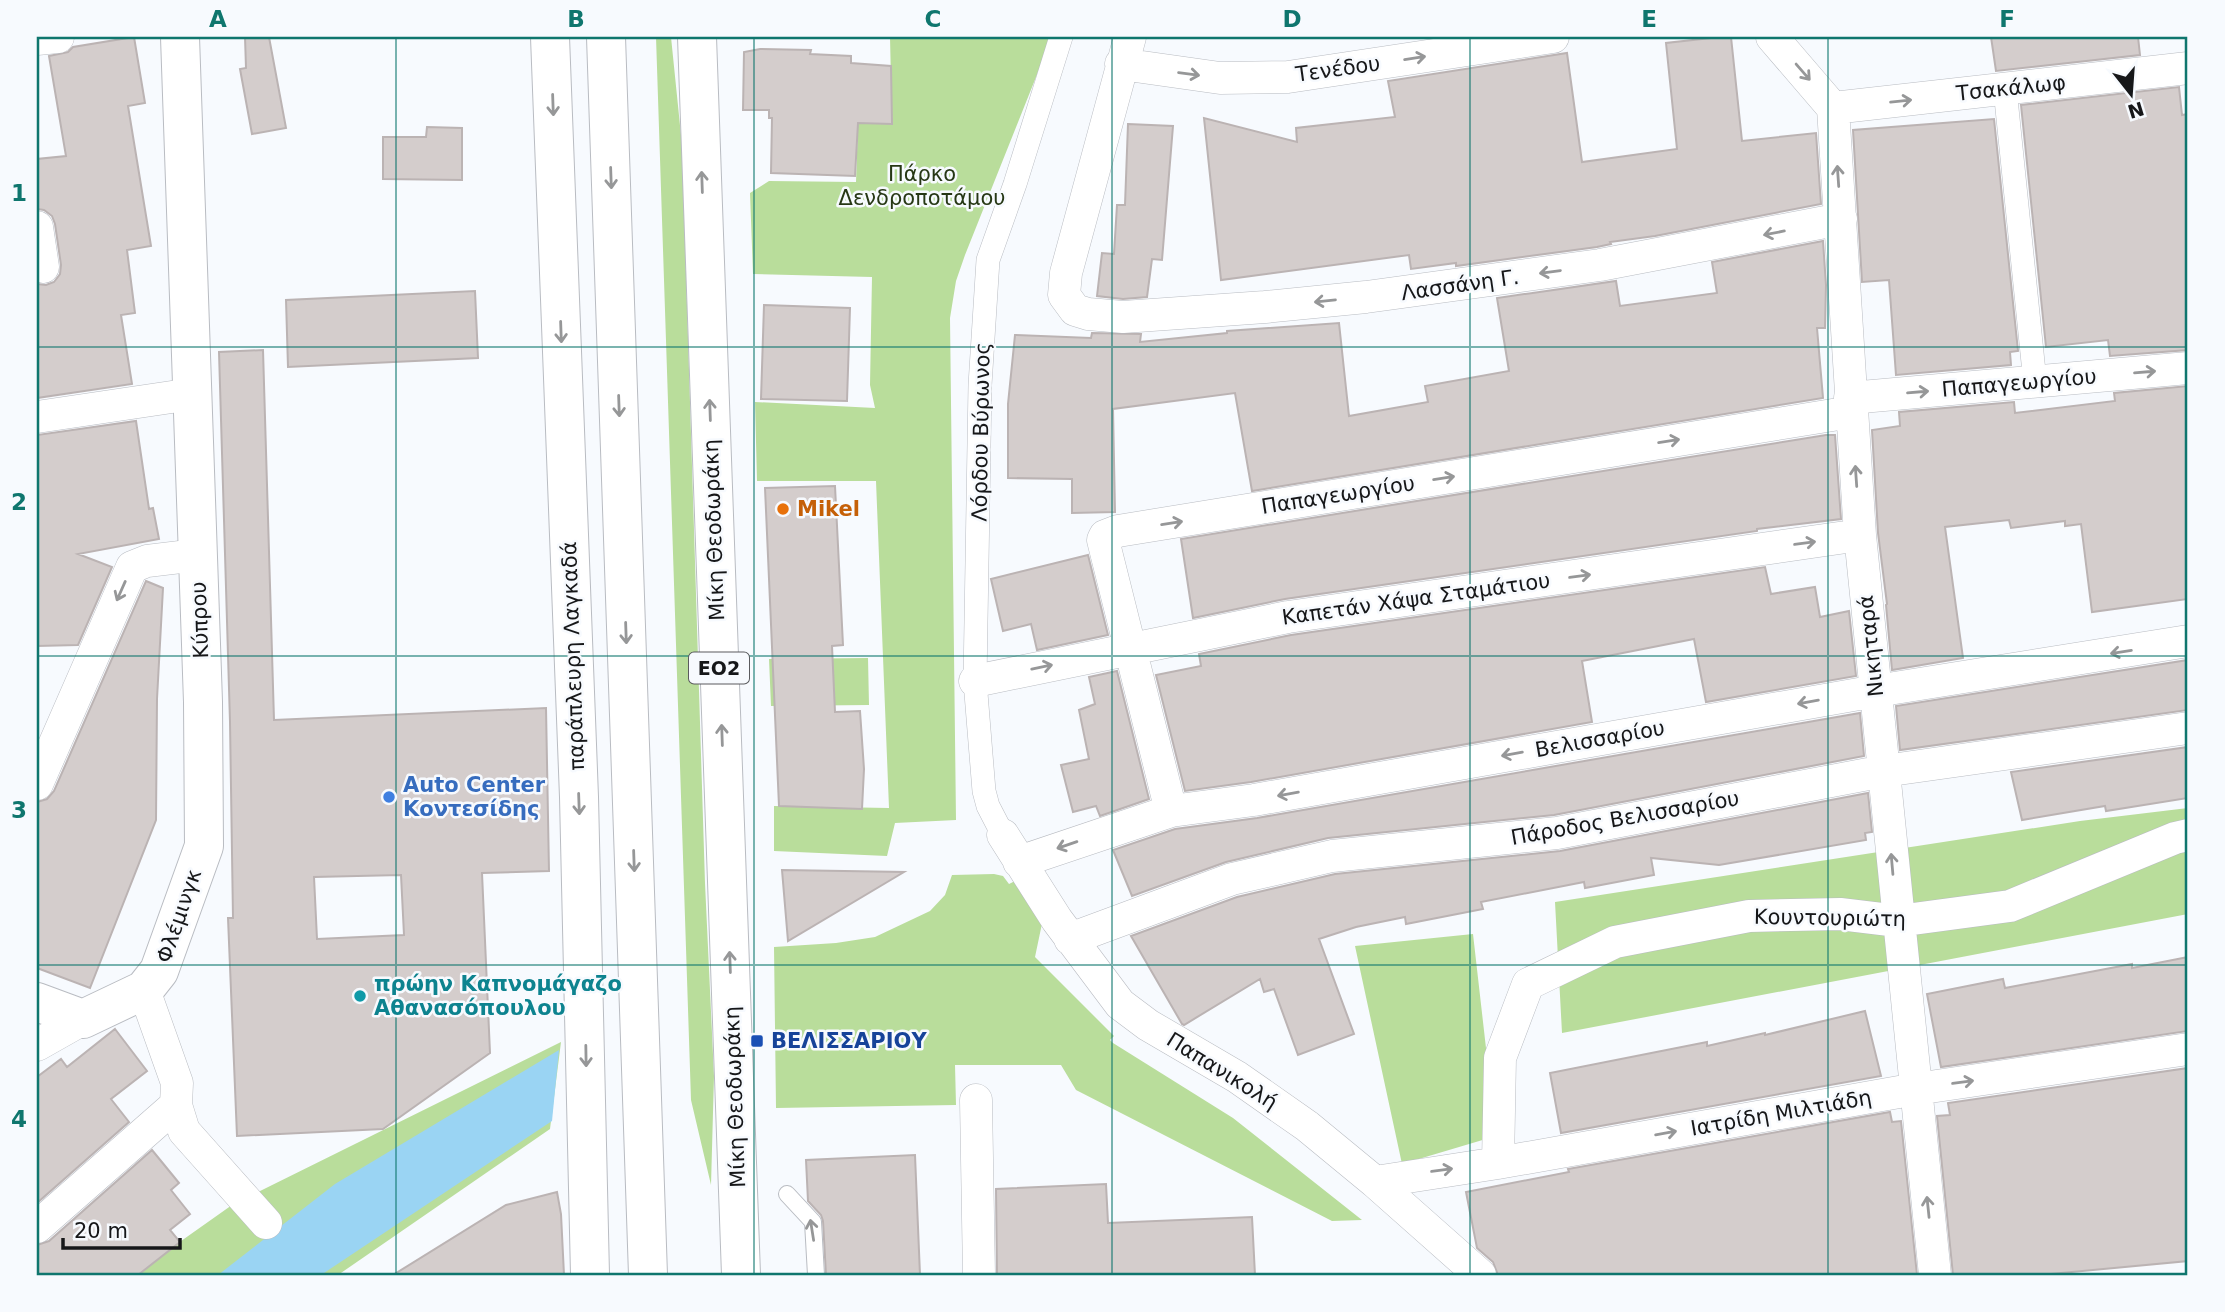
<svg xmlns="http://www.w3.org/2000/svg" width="2225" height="1312" font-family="'DejaVu Sans',sans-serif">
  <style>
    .green { fill: #b9dd9b }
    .water { fill: #9ad4f3 }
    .building { fill: #d4cdcc; stroke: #bbb3b3; stroke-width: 2; fill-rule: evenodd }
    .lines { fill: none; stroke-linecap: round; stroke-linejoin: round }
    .service-casing { stroke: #b9bcc2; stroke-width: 18 }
    .pedestrian-casing { stroke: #b9bcc2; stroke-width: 24 }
    .minor-casing { stroke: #b9bcc2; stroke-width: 33 }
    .tertiary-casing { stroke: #b9bcc2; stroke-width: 40 }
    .trunk-casing { stroke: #b9bcc2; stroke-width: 40 }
    .service { stroke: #fff; stroke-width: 16 }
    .pedestrian { stroke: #fff; stroke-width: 23 }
    .minor { stroke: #fff; stroke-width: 32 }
    .tertiary { stroke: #fff; stroke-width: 38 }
    .trunk { stroke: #fff; stroke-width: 38 }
    .oneway { stroke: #969798 }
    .grid { fill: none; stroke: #0f766e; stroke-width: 2; stroke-opacity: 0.55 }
    .food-dot { fill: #e8710a; stroke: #f7fafe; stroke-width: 2.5 }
    .shop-dot { fill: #3f7fe0; stroke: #f7fafe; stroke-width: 2.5 }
    .culture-dot { fill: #0f9aa8; stroke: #f7fafe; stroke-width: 2.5 }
    .transit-dot { fill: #1a4fb4; stroke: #f7fafe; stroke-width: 2.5 }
    .labels { text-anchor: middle; stroke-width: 5; stroke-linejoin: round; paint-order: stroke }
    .shield { fill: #f7fafe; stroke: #5a5b5e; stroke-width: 2 }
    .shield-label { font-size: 19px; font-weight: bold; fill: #161719 }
    .street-label { font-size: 21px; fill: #161719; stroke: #f7fafe }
    .park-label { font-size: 21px; fill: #273815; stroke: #f7fafe }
    .food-label { font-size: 21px; font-weight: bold; fill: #c56008; stroke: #f7fafe; text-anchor: start }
    .shop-label { font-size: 21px; font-weight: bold; fill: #366cbe; stroke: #f7fafe; text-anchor: start }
    .culture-label { font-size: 21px; font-weight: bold; fill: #0d838f; stroke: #f7fafe; text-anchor: start }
    .transit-label { font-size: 21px; font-weight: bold; fill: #164399; stroke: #f7fafe; text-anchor: start }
    .neatline { fill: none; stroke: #0f766e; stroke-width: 2.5 }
    .grid-label { font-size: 23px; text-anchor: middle; font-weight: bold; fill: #0f766e }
  </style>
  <rect width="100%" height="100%" fill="#f7fafe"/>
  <path class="green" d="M656,37H671L682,145L705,883L714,1076L711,1185L691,1100Z
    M890,37H1052L965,255L956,281L950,318L956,820L895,823L887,856L774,851V806L889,808L876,481H757L755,402L875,408L870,385L872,277L753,274L750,193L769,181L856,182L858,123L892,124Z
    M868,658L869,705L771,706L769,659Z
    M2188,808V914L1562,1033L1555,902L2080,821Z
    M994,874L1003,876L1009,884L1021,878L1044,914L1035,957L1114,1036L1110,1040L1113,1043L1233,1118L1362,1220L1332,1221L1076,1090L1061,1065H955L956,1105L776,1108L774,947L836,943L875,937L930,911L945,895L952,875Z
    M1473,934L1496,1136L1402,1164L1355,946Z
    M561,1042L550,1129L338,1275H133L232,1205Z"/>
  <path class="water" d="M559,1050L552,1121L321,1275H218L335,1184Z"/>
  <path class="building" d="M134,37L145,103L128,106L151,246L127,250L135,313L121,315L132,384L37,398V284L46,285L54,282L60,274L61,265L55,224L52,216L44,210L37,209V159L66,156L49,56L68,52L73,47Z
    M245,37H269L286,128L252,134L240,69L246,68Z
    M1720,37H1731L1742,141L1816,133L1821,204L1655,236L1610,242L1611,244L1597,247L1456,266V263L1411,269L1409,255L1221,280L1204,118L1297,142L1296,128L1395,117L1388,81L1567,53L1582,162L1677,149L1666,43Z
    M1991,37H2138L2140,55L1996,71Z
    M760,49L811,50L810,54L851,56V63L891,66L892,124L858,123L855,176L771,173L772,118H769V110H743L744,52Z
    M2179,87L2182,115L2188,114V350L2110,356L2108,340L2046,347L2021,105Z
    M1994,119L2018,351L2010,352L2011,365L1896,375L1889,280L1862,282L1853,130Z
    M1128,124L1173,126L1162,260L1152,259L1147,297L1123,299L1097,296L1102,253L1114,254L1117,205H1125Z
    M427,127L462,128V180L383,179V137H426Z
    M1823,241L1826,285L1825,328H1817L1823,398L1252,491L1235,393L1113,409L1115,512L1072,513V479L1008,478V404L1015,335L1091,338L1092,333L1141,334L1140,342L1227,333V331L1339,323L1349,416L1428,402L1425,386L1509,371L1497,298L1616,281L1620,306L1717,293L1712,262Z
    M475,291L478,358L288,367L286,300Z
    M764,305L850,308L847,401L761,399Z
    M263,350L274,720L546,708L549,871L482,873L490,1053L383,1129L237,1136L228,918H233L230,722L219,352ZM401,875L404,935L317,939L314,877Z
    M2188,386V599L2092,612L2081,524L2065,526V521L2011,528L2009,520L1945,527L1963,658L1892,670L1886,605L1887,604L1878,533L1872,430L1900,426L1899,412L2014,402L2015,413L2115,401L2114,393Z
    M136,421L149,509L153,508L159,539L78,554L112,567L78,645L37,646V435Z
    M1826,435H1835L1841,519L1757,529V531L1285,599L1193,618L1181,539Z
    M835,486L843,645L832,646L835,712L860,711L864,769L862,809L779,806L765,488Z
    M1088,555L1108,635L1037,650L1031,624L1003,631L991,579Z
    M1765,567L1771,594L1815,587L1820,617L1849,611L1856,676L1706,702L1694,639L1582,661L1592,722L1251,782L1185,791L1156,675L1201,666L1199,654L1291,635Z
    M146,581L163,588L157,699L156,820L90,988L37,968V802L47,799L54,791Z
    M2188,660V710L1900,750L1896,706Z
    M1117,671L1149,799L1100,816L1096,806L1073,812L1061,765L1089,759L1079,710L1095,704L1089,677Z
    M1860,713L1864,756L1554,815L1328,838L1226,862L1132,896L1113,850L1175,829L1257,818Z
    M2188,747V798L2106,811L2105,806L2022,820L2011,772Z
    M1868,793L1872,832L1865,833L1866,840L1719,865L1651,858L1654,875L1585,888L1584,882L1481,902L1483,909L1406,924L1405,917L1356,927L1319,939L1354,1034L1298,1055L1274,989L1264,992L1260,979L1184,1025L1182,1024L1131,936L1237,897L1335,874L1560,851Z
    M782,870L904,872L788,941Z
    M2188,957V1031L1941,1067L1927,994L2003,979L2005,988L2132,964V968Z
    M1865,1011L1881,1076L1561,1133L1550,1073L1707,1042V1046L1765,1033V1035Z
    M115,1029L147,1071L111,1099L129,1122L37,1203V1077L61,1059L67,1067Z
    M2188,1068V1261L2040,1275H1953L1937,1116L1950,1115L1948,1103Z
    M1890,1112L1892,1122L1901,1121L1917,1275H1498L1493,1262L1477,1248L1466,1192L1569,1172L1568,1169Z
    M152,1150L179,1183L171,1190L190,1214L170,1230L180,1242L138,1275H37V1245L49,1241Z
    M915,1155L920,1275H826L823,1221L821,1215L808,1201L806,1160Z
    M1106,1184L1108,1223L1252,1217L1255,1275H997L996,1189Z
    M557,1192L561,1214L564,1275H393L506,1205Z"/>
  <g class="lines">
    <g class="service-casing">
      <path id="service" d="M787,1194L813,1222L816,1275"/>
    </g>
    <g class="pedestrian-casing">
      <path id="pedestrian" d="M2005,89L2035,382
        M1003,835L988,806L984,791L975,681L980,385L988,260L1015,184L1061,37"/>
    </g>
    <g class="minor-casing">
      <path id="minor" d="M1130,37L1066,273L1064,295L1075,310L1088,314L1123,317L1265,307L1366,297L1600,265L1841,219
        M1772,37L1833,108L1860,535L1935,1275
        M37,39L58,37
        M1121,64L1220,78L1288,77L1553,37
        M1833,108L2188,68
        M37,227L43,267
        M1850,398L2188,368
        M37,417L192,394
        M975,681L1288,617L1860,535
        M37,784L132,567L147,561L197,555
        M1171,811L1103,540L1105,536L1118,531L1851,412
        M1003,835L1057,920L1120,1004L1148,1025L1237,1077L1307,1126L1375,1182L1480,1275
        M1019,862L1171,811L1254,800L1876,691L2188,641
        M1070,939L1232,879L1332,856L1557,833L1884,771L2188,728
        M144,990L177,1083L176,1105L184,1131L266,1223
        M37,1045L83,1019
        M976,1100L979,1275
        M1498,1163L1500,1058L1528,984L1615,942L1749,916L1840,914L1898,921L2010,906L2175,838L2188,835
        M1375,1182L1498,1163L1916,1089L2188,1049
        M37,1227L176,1105"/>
    </g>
    <g class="tertiary-casing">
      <path id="tertiary" d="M550,37L579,797L590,1275
        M37,1002L83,1019L144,990L159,971L204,846L203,702L180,37"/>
    </g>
    <g class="trunk-casing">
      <path id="trunk" d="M606,37L648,1275
        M697,37L741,1275"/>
    </g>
    <use href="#service" class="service"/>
    <use href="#pedestrian" class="pedestrian"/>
    <use href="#minor" class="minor"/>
    <use href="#tertiary" class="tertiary"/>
    <use href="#trunk" class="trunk"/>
  </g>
  <defs><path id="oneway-shaft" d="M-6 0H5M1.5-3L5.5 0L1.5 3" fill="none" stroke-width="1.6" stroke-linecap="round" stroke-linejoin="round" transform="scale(1.75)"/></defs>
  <g class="oneway">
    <use href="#oneway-shaft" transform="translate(1415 58) rotate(-9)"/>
    <use href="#oneway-shaft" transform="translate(1803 72) rotate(49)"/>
    <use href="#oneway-shaft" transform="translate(1189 74) rotate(7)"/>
    <use href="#oneway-shaft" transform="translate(1901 101) rotate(-6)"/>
    <use href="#oneway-shaft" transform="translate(553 105) rotate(88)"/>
    <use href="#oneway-shaft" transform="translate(1838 176) rotate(-94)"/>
    <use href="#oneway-shaft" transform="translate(611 178) rotate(88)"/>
    <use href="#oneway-shaft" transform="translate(702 182) rotate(-92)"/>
    <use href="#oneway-shaft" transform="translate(1774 233) rotate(169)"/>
    <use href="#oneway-shaft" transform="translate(1550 272) rotate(172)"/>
    <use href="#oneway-shaft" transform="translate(1325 301) rotate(174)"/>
    <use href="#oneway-shaft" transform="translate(561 332) rotate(88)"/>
    <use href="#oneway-shaft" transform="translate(2145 372) rotate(-5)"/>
    <use href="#oneway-shaft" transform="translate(1918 392) rotate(-5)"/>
    <use href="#oneway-shaft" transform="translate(619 406) rotate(88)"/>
    <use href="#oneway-shaft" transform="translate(710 410) rotate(-92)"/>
    <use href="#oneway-shaft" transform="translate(1669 441) rotate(-9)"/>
    <use href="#oneway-shaft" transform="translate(1856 476) rotate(-94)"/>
    <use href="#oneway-shaft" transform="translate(1444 478) rotate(-9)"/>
    <use href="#oneway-shaft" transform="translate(1172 523) rotate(-9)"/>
    <use href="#oneway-shaft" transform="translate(1805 543) rotate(-8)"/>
    <use href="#oneway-shaft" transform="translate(1580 576) rotate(-8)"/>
    <use href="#oneway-shaft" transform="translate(121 591) rotate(114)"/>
    <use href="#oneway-shaft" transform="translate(626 633) rotate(88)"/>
    <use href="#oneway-shaft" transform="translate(2121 652) rotate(171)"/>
    <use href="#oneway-shaft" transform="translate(1042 667) rotate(-12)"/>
    <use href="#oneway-shaft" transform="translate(1808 702) rotate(170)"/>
    <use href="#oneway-shaft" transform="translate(722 735) rotate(-92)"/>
    <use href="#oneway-shaft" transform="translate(1512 754) rotate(170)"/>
    <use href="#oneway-shaft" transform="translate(1288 794) rotate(170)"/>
    <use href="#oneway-shaft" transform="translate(579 804) rotate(88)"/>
    <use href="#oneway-shaft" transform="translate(1067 845) rotate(161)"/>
    <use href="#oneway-shaft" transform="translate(634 861) rotate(88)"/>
    <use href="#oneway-shaft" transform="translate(1892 864) rotate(-95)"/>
    <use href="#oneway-shaft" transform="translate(730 962) rotate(-92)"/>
    <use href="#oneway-shaft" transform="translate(586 1056) rotate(89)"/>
    <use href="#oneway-shaft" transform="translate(1963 1082) rotate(-8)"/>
    <use href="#oneway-shaft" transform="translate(1666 1133) rotate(-10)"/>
    <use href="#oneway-shaft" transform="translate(1442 1170) rotate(-8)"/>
    <use href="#oneway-shaft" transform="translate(1928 1207) rotate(-96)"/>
    <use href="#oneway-shaft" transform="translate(812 1230) rotate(-99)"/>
  </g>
  <path class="grid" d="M396,37V1275M754,37V1275M1112,37V1275M1470,37V1275M1828,37V1275M37,347H2188M37,656H2188M37,965H2188"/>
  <circle class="food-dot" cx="783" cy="509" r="7"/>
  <circle class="shop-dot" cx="389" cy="797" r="7"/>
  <circle class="culture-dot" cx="360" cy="996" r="7"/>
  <rect class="transit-dot" x="750" y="1034" width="14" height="14" rx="3.5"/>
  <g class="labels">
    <rect class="shield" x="689" y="652.5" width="60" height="31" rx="5"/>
    <g class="shield-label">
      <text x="719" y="675">ΕΟ2</text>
    </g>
    <g class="street-label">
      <text transform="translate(1338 69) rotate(-8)" y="7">Τενέδου</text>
      <text transform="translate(2011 88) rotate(-6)" y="7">Τσακάλωφ</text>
      <text transform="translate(1460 285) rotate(-8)" y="7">Λασσάνη Γ.</text>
      <text transform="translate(2019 383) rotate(-5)" y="7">Παπαγεωργίου</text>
      <text transform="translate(981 432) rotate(-89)" y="7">Λόρδου Βύρωνος</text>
      <text transform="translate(1338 495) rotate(-9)" y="7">Παπαγεωργίου</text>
      <text transform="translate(714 530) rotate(-92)" y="7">Μίκη Θεοδωράκη</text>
      <text transform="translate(1416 599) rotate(-8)" y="7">Καπετάν Χάψα Σταμάτιου</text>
      <text transform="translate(200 620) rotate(-92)" y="7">Κύπρου</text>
      <text transform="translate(1871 646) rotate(-96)" y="7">Νικηταρά</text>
      <text transform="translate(573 656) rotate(-92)" y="7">παράπλευρη Λαγκαδά</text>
      <text transform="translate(1600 739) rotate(-10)" y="7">Βελισσαρίου</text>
      <text transform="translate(1625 818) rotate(-10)" y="7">Πάροδος Βελισσαρίου</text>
      <text transform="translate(179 916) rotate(-71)" y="7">Φλέμινγκ</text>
      <text transform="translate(1830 918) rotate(1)" y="7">Κουντουριώτη</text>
      <text transform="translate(1222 1071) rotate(32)" y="7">Παπανικολή</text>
      <text transform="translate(735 1097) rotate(-92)" y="7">Μίκη Θεοδωράκη</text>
      <text transform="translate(1781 1113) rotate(-10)" y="7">Ιατρίδη Μιλτιάδη</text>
    </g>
    <g class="park-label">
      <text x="922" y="181">Πάρκο<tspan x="922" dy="24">Δενδροποτάμου</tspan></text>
    </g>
    <g class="food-label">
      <text x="797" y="516">Mikel</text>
    </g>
    <g class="shop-label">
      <text x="403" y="792">Auto Center<tspan x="403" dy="24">Κοντεσίδης</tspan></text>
    </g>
    <g class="culture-label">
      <text x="374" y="991">πρώην Καπνομάγαζο<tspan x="374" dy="24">Αθανασόπουλου</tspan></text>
    </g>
    <g class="transit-label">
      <text x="771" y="1048">ΒΕΛΙΣΣΑΡΙΟΥ</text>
    </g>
  </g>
  <rect width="2225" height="1312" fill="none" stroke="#f7fafe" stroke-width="77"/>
  <g transform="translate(2131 94) rotate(163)" stroke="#f7fafe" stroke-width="5" paint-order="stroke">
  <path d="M0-5L12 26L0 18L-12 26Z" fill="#161719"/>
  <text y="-10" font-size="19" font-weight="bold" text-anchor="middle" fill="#161719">N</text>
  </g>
  <path d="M63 1238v10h117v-10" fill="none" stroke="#161719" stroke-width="3.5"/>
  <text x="74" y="1238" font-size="21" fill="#161719" stroke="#f7fafe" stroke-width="5" paint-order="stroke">20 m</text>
  <rect x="38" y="38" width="2148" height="1236" class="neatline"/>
  <g class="grid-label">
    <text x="218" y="27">A</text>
    <text x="576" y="27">B</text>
    <text x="933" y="27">C</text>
    <text x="1292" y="27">D</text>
    <text x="1649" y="27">E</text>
    <text x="2007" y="27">F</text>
    <text x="19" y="201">1</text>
    <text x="19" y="510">2</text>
    <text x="19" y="818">3</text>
    <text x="19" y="1127">4</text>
  </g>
</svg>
